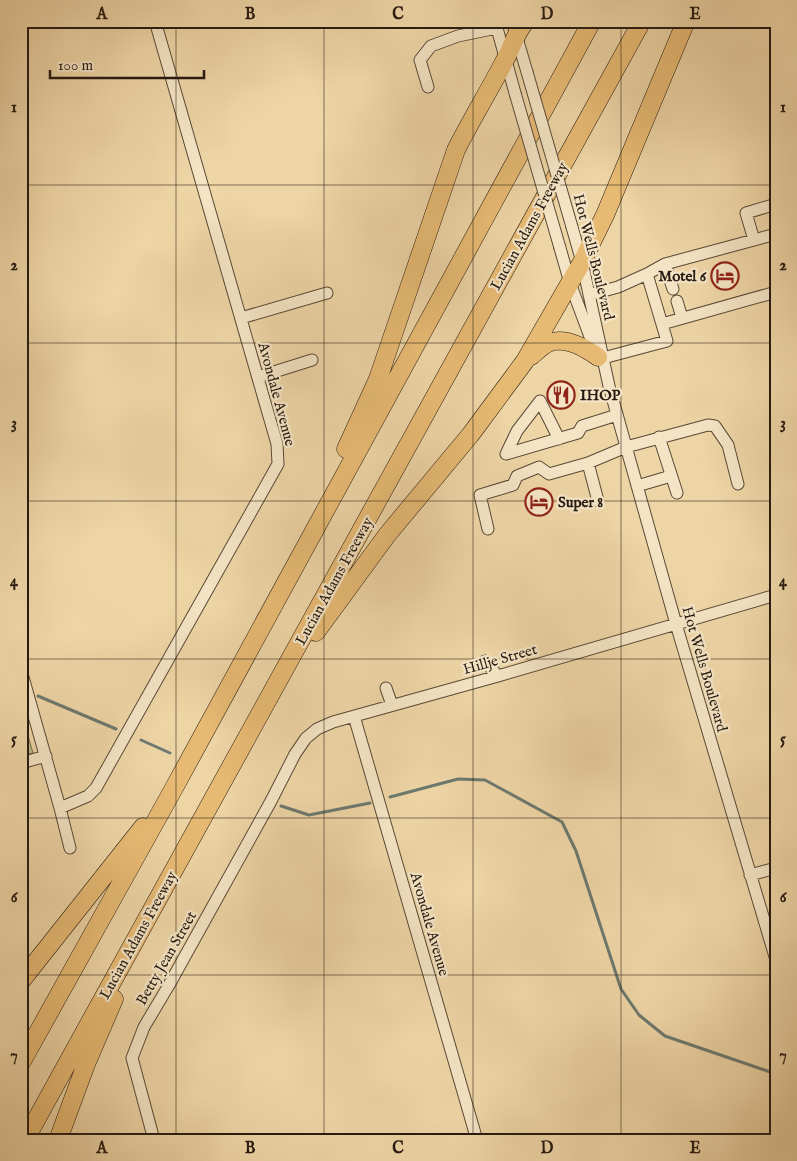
<svg xmlns="http://www.w3.org/2000/svg" width="797" height="1161" font-family="'IM FELL English',serif">
  <style>
    .green { fill: #b5be89; stroke: #6e6c4d }
    .lines { fill: none; stroke-linecap: round; stroke-linejoin: round }
    .stream { stroke: #6c796f; stroke-width: 3 }
    .minor-casing { stroke: #584936; stroke-width: 13 }
    .highway-casing { stroke: #261a11; stroke-width: 19 }
    .minor { stroke: #f4e4c5; stroke-width: 11 }
    .highway { stroke: #e7ba73; stroke-width: 18 }
    .minor-bridge-casing { stroke: #584936; stroke-width: 13; stroke-linecap: butt }
    .minor-bridge { stroke: #f4e4c5; stroke-width: 11 }
    .grid { fill: none; stroke: #261a11; stroke-width: 1; stroke-opacity: 0.55 }
    .labels { text-anchor: middle; stroke-width: 4.5; stroke-linejoin: round; paint-order: stroke }
    .street-label { font-size: 15px; fill: #261a11; stroke: #f4e4c5 }
    .poi-label { font-size: 15px; font-weight: bold; fill: #261a11; stroke: #f4e4c5; text-anchor: start }
    .neatline { fill: none; stroke: #261a11; stroke-width: 2 }
    .grid-label { font-size: 16px; text-anchor: middle; font-weight: bold; fill: #261a11 }
  </style>
  <rect width="100%" height="100%" fill="#eed5a6"/>
  <filter id="stains"><feTurbulence type="fractalNoise" baseFrequency=".004" numOctaves="4"/><feColorMatrix values="0 0 0 0 .2 0 0 0 0 .09 0 0 0 0 .02 0 0 0 .5 -.17"/></filter>
  <radialGradient id="worn" r=".72"><stop offset=".6" stop-color="#630" stop-opacity="0"/><stop offset="1" stop-color="#630" stop-opacity=".3"/></radialGradient>
  <path class="green" d="M21,712L33,753L21,756Z"/>
  <g class="lines">
    <path class="stream" d="M38,696L116,729
      M141,740L170,753
      M390,797L458,779L485,780L562,822L576,851L621,989L639,1015L665,1036L776,1074
      M281,806L309,815L370,803"/>
    <g class="minor-casing">
      <path id="minor" d="M495,21L515,93
        M512,21L527,72
        M428,87L420,60L431,46L458,36L497,28
        M572,227L582,262L609,386L676,624L776,960
        M754,240L776,234
        M560,248L570,283L595,350
        M665,264L673,289
        M647,274L665,264L754,240L746,213L776,204
        M589,295L618,287L647,274L667,341L603,358
        M677,301L682,318
        M241,318L327,293
        M662,324L776,292
        M258,377L312,360
        M659,437L677,493
        M559,439L540,401L517,431L506,454L578,433L582,426L617,415
        M588,463L598,501
        M637,486L671,476
        M488,529L480,495L513,485L517,476L539,467L549,474L588,463L626,447L708,425L715,426L728,445L738,484
        M485,661L498,676
        M21,670L60,808L70,848
        M386,688L392,705
        M354,716L477,1140
        M21,763L46,756
        M60,808L88,796L96,788L278,464L277,444L155,21
        M750,875L776,868
        M154,1140L132,1058L144,1027L169,985L271,801L295,754L306,738L317,729L333,722L498,676L776,595"/>
    </g>
    <g class="highway-casing">
      <path id="highway" d="M531,356C536,352 542,346 548,343C565,336 584,347 598,357
        M346,449L378,379L456,150C471,120 489,91 504,62C512,48 515,33 526,21
        M316,632L387,535L471,434L525,361L582,262L605,215L686,21
        M21,981L143,827
        M21,1063L174,788L592,21
        M25,1140L642,21
        M58,1140L86,1064L114,999"/>
    </g>
    <use href="#minor" class="minor"/>
    <use href="#highway" class="highway"/>
    <g class="minor-bridge-casing">
      <path id="minor-bridge" d="M527,72L572,227
        M515,93L560,248"/>
    </g>
    <use href="#minor-bridge" class="minor-bridge"/>
  </g>
  <path class="grid" d="M176,21V1140M324,21V1140M473,21V1140M621,21V1140M21,185H776M21,343H776M21,501H776M21,659H776M21,818H776M21,975H776"/>
  <defs>
    <g id="hotel-ring" transform="scale(1.4375)"><circle r="9.5" fill="#f4e4c5" stroke="#8f2418" stroke-width="1.5"/><path d="M-6-4.5h1.5V1H6V5H4.5V3h-9V5H-6ZM-4 0a1.8 1.8 0 1 1 3.6 0ZM.5 0V-2.5h3Q6-2.5 6 0Z" fill="#8f2418"/></g>
    <g id="restaurant-ring" transform="scale(1.4375)"><circle r="9.5" fill="#f4e4c5" stroke="#8f2418" stroke-width="1.5"/><path d="M-5-6h1v4h1v-4h1v4h1v-4h1v5L-1.5 .5V6h-2V.5L-5-1ZM5-6V6H3V1.5H1.5Q1.5-4 5-6Z" fill="#8f2418"/></g>
  </defs>
  <g fill-rule="evenodd">
    <use href="#hotel-ring" x="725" y="276"/>
    <use href="#restaurant-ring" x="561" y="395"/>
    <use href="#hotel-ring" x="539" y="502"/>
  </g>
  <g class="labels">
    <g class="street-label">
      <text transform="translate(529 226) rotate(-61)" y="5">Lucian Adams Freeway</text>
      <text transform="translate(594 257) rotate(76)" y="5">Hot Wells Boulevard</text>
      <text transform="translate(277 394) rotate(75)" y="5">Avondale Avenue</text>
      <text transform="translate(334 581) rotate(-61)" y="5">Lucian Adams Freeway</text>
      <text transform="translate(500 659) rotate(-16)" y="5">Hillje Street</text>
      <text transform="translate(705 669) rotate(74)" y="5">Hot Wells Boulevard</text>
      <text transform="translate(430 924) rotate(74)" y="5">Avondale Avenue</text>
      <text transform="translate(138 935) rotate(-61)" y="5">Lucian Adams Freeway</text>
      <text transform="translate(166 958) rotate(-60)" y="5">Betty Jean Street</text>
    </g>
    <g class="poi-label">
      <text x="706" y="281" text-anchor="end">Motel 6</text>
      <text x="580" y="400">IHOP</text>
      <text x="558" y="507">Super 8</text>
    </g>
  </g>
  <rect width="797" height="1161" fill="none" stroke="#eed5a6" stroke-width="55"/>
  <path d="M50 70v8h154v-8" fill="none" stroke="#261a11" stroke-width="2.5"/>
  <text x="58" y="70" font-size="15" fill="#261a11" stroke="#f4e4c5" stroke-width="4" paint-order="stroke">100 m</text>
  <rect x="28" y="28" width="742" height="1106" class="neatline"/>
  <g class="grid-label">
    <text x="102" y="19">A</text>
    <text x="250" y="19">B</text>
    <text x="398" y="19">C</text>
    <text x="547" y="19">D</text>
    <text x="695" y="19">E</text>
    <text x="14" y="112">1</text>
    <text x="783" y="112">1</text>
    <text x="14" y="270">2</text>
    <text x="783" y="270">2</text>
    <text x="14" y="428">3</text>
    <text x="783" y="428">3</text>
    <text x="14" y="586">4</text>
    <text x="783" y="586">4</text>
    <text x="14" y="744">5</text>
    <text x="783" y="744">5</text>
    <text x="14" y="902">6</text>
    <text x="783" y="902">6</text>
    <text x="14" y="1060">7</text>
    <text x="783" y="1060">7</text>
    <text x="102" y="1153">A</text>
    <text x="250" y="1153">B</text>
    <text x="398" y="1153">C</text>
    <text x="547" y="1153">D</text>
    <text x="695" y="1153">E</text>
  </g>
  <rect width="100%" height="100%" filter="url(#stains)"/>
  <rect width="100%" height="100%" fill="url(#worn)"/>
</svg>
